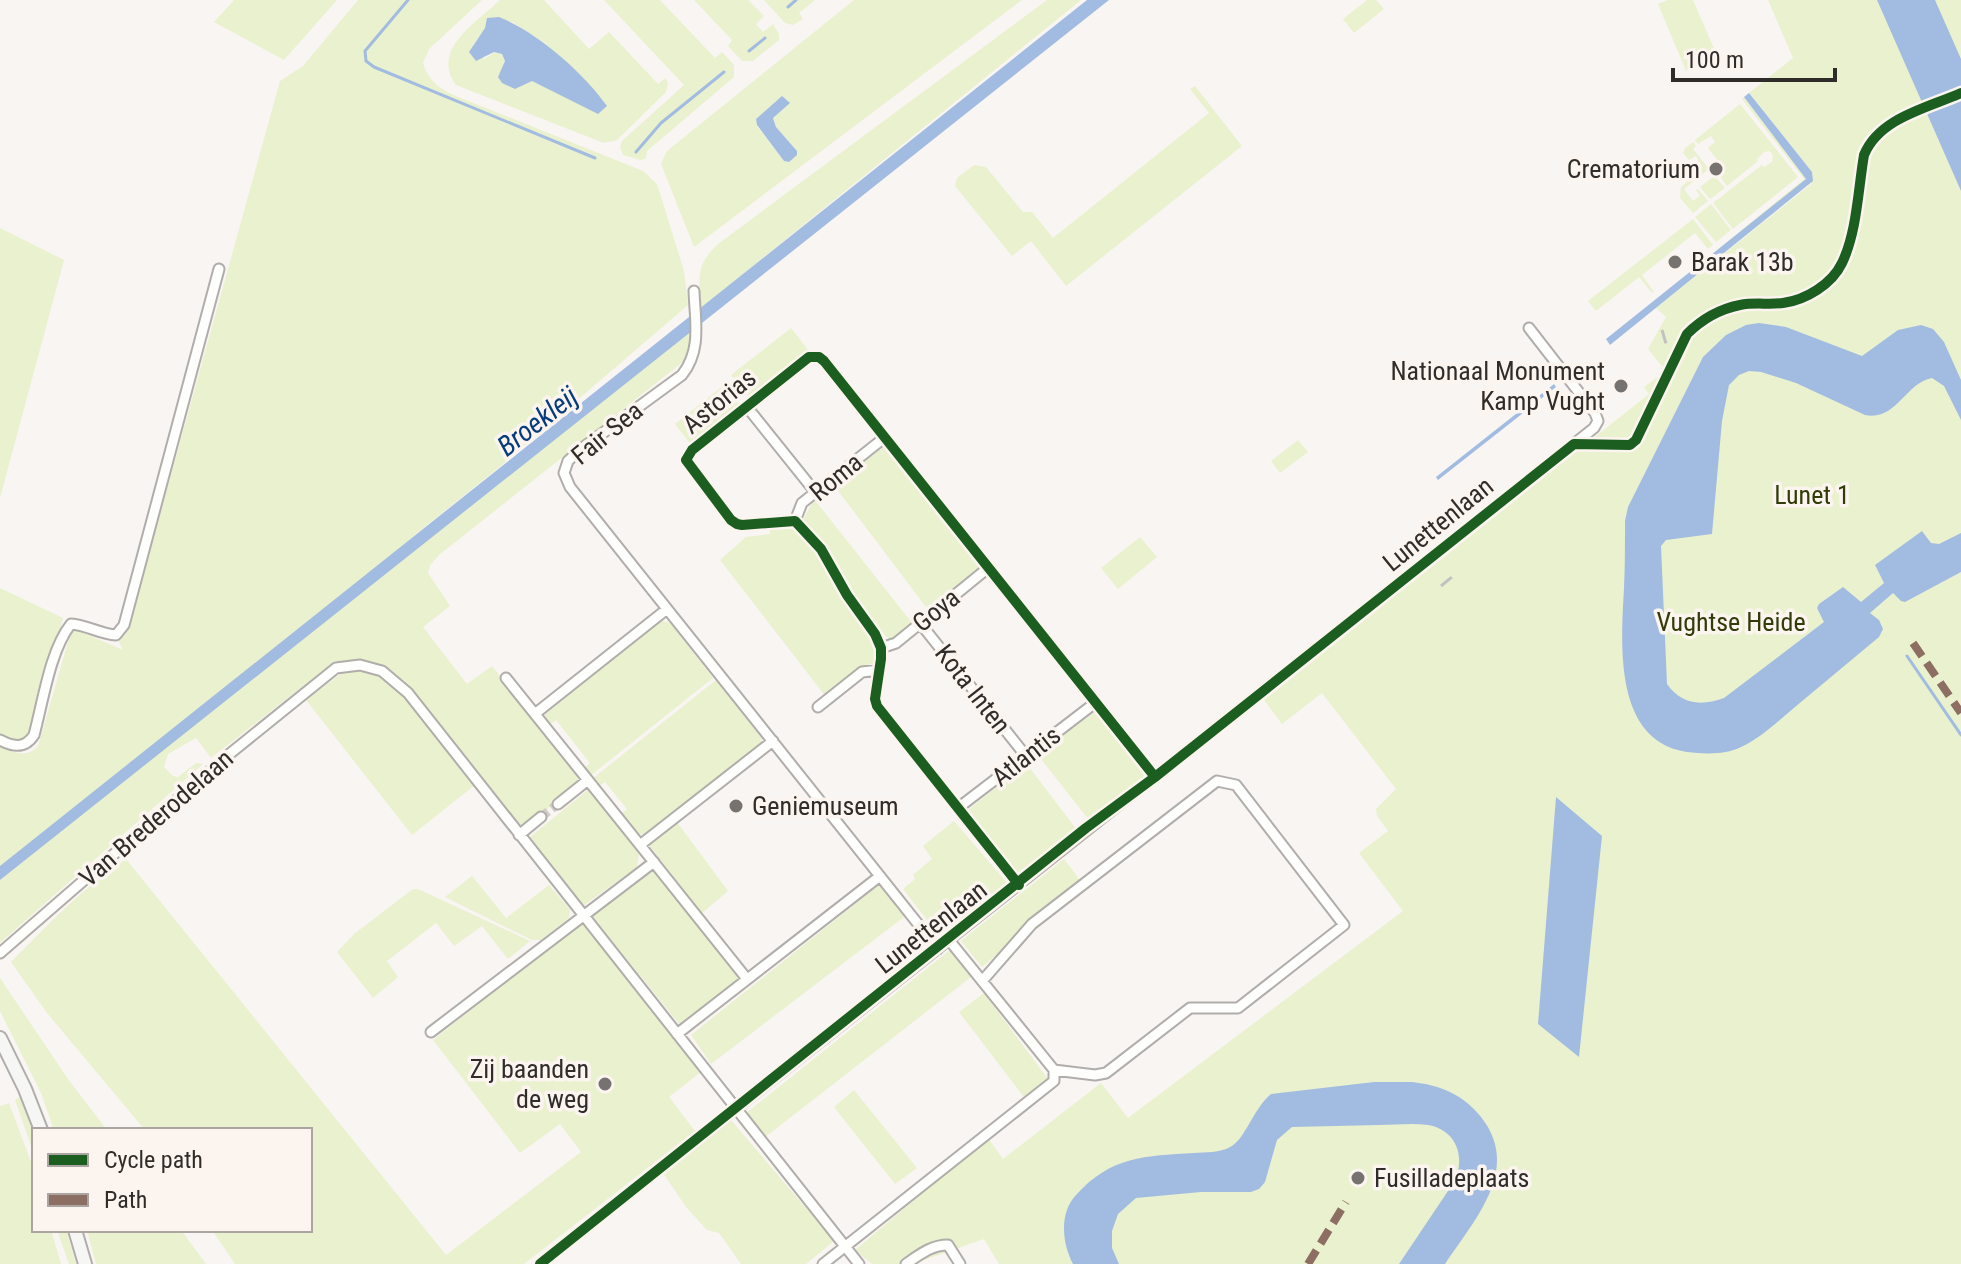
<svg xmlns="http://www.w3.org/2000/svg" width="1961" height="1264" font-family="'Roboto Condensed',sans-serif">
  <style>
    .green { fill: #eaf1ce; fill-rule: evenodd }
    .water { fill: #a2bce1 }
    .pier { fill: #f9f5f2 }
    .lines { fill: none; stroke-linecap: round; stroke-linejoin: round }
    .stream { stroke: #a2bce1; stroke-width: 3 }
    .minor-tunnel { stroke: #d1cdca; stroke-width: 9; stroke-dasharray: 9 4.5; stroke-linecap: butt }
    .minor-casing { stroke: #b0adaa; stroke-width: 13 }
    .secondary-casing { stroke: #b0adaa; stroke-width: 16 }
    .minor { stroke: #fefefd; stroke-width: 9 }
    .secondary { stroke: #f6f7f4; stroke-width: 12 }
    .rail { stroke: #c3c2c2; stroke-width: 3; stroke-dasharray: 14 14; stroke-linecap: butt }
    .quiet { stroke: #8d6e63; stroke-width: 8; stroke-dasharray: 16 8; stroke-linecap: butt }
    .cycleway-casing { stroke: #fcf5ef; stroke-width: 15 }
    .cycleway { stroke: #1b5e20; stroke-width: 10 }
    .poi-dot { fill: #767270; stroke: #fcf5ef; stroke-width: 3 }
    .labels { text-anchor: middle; stroke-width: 7; stroke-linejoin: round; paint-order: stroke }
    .poi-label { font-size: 26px; fill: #2f2c2a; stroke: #fcf5ef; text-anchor: end }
    .street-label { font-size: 26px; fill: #2f2c2a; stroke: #fcf5ef }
    .park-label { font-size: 26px; fill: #323c08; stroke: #fcf5ef }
    .water-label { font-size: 28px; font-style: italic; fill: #073c7c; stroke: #fcf5ef }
  </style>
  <rect width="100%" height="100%" fill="#f9f5f2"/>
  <path class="green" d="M234,0H337L284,60L214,22Z
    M358,0H482L429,49L423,63C428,79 436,86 451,94L643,171L657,184L684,271L688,305L502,465L417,533L321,617L692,324L690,351L684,361L439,555L430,565L428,573L450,606L423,627L467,684L492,666L578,775V785L520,830L462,753L408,689L384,668L368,662L335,661L211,758L196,738L168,754L164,767L173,776L178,777L196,763L203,764L0,943V746C13,752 27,759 38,746L72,628L123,650L118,640L126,634L130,623L280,81L303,66Z
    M500,0H544L589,49L609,32L658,84L665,78L668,82L666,92L617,140L604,143L456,85C430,50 477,22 500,0ZM512,22L545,43L558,56L532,80L515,89L503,69L505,61L502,54L495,52L484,59L473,45L486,28Z
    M604,0H660L715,58L722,52L734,65V77L647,151L646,158L641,160L623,155L620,147L622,141L684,85Z
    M694,0H748L764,16L756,24L763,32L773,24L779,34V40L753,61H742L728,46L732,40Z
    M764,0H815L799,13L803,19L793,25L785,23Z
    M854,0H1022L694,247L661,164L667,151ZM789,103L773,117L776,127L797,151L789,162L784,161L757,126Z
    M1047,0H1081L701,308C699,277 695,266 718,244Z
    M1367,0H1376L1384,9L1354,33L1343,19Z
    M1668,0H1693L1718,58L1686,71L1658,4Z
    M1768,0H1961V1264H999L984,1239L913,1264H872L855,1250L988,1138L1003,1159L1101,1083L1128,1118L1403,911L1359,853L1388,831L1377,816L1376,809L1396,789L1322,693L1282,724L1264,700L1649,394L1644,387L1666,371L1648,349L1666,317L1656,308L1811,184L1812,172L1749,93L1793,58Z
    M1195,86L1242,146L1066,286L1031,241L1012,256L955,186L957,178L974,165L986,167L1023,212H1032L1053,238L1209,113L1190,89Z
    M1744,97L1807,179L1652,303L1804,179L1742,99Z
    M1740,104L1798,177L1733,229L1713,203L1762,165L1764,167L1772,162L1773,156L1770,151L1764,152L1757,159L1758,161L1727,186L1718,174L1724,169L1708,148L1715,142L1711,136L1698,144L1695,140Z
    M1693,142L1696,146L1693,149L1709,169L1684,189L1693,201L1700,196L1696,190L1698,189L1708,201L1693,213L1680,198L1681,187L1698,172L1692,165L1698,160L1696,156L1689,160L1683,153L1685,148Z
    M1714,176L1725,188L1710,199L1700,187Z
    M1711,204L1731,230L1716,242L1695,217Z
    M1693,219L1713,245L1708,249L1695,233L1642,275L1654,292L1652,293L1639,277L1596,311L1588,301Z
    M0,228L64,260L0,498Z
    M791,328L809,351L750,399L731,375Z
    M724,385L742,407L691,445L675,424Z
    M1298,440L1308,452L1280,473L1271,461Z
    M884,447L979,565L980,569L929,611L833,484Z
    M814,499L912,623L890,641L851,592L825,549L802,522Z
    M783,525L798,529L815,547L870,632L877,649L875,663L865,666L826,697L720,560L746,537L770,534V526Z
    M1140,537L1157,557L1118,589L1101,568Z
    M0,588L63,618L32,736L19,743L0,734Z
    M658,620L670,623L713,678L590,776L584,768L590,763L556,720L549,725L545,719V710Z
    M347,669C366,669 379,673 395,685L475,785L412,835L306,700Z
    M716,680L761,737L762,743L649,835L637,834L621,814L627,809L605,782L599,786L592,779Z
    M1095,712L1145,776L1089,820L1037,754Z
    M1026,763L1077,830L1019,876L968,810Z
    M589,789L639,852L637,867L583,906L530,837Z
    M954,821L1008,884L941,938L903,889L915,879L913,875L932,859L923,846Z
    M677,822L728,891L702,913L649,845Z
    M126,859L446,1255L581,1152L560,1124L520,1153L433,1040L473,1008L482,995L580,920L701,1072L669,1097L695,1131L524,1264H235L212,1230H310V1130H145L47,1013L11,962C47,926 83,887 126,859Z
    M1064,859L1083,884L982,967L961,941Z
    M654,869L742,978L680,1025L592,916Z
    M472,876L506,918L549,885L570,909L569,918L541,940H532L445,897Z
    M879,885L904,917L711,1064L691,1035Z
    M413,889H418L530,941L508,959L482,926L454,946L436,923L387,961L398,977L373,998L337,952L354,934Z
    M950,950L971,977L764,1138L745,1114Z
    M0,978L68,1079L107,1130H54L41,1093L0,1011Z
    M984,993L1048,1079L1024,1097L959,1012Z
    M854,1090L917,1168L895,1184L834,1107Z
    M21,1096L34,1136V1154L15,1100Z
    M9,1103L34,1170V1230H51L61,1264H0V1106Z
    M731,1120L834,1241L806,1264H741L719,1233L707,1230L686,1207L663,1173Z
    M57,1230H66L76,1264H69Z
    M87,1230H181L206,1264H96Z"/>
  <path class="water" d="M1087,0H1109L0,880V866Z
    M1877,0H1935L1961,59V191Z
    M499,17C537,32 583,72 607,106L598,114L532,81L515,89L502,83L498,77L505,61L502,54L494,52L476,61L469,52L485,28L487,18Z
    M1749,93L1812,172L1813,181L1610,345L1606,339L1806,179L1744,97Z
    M782,96L790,103L773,118L776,127L797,151V155L789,162L784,161L757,125L756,119Z
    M1759,323L1786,327L1862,356L1898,330L1921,325L1933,329L1944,342L1961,380V420L1944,386L1932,378C1905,383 1897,421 1865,415L1796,383L1761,372L1749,371L1739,375L1729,385L1722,421L1712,534L1666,540L1661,546L1667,684C1682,705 1701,706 1724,698L1824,622L1817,608L1819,604L1843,587L1861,602L1884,583L1875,565L1922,531L1931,543L1939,544L1961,533V572L1905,602L1901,601L1893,593L1870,613L1879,620L1883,629L1879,637C1851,660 1823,684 1795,707C1778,721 1761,738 1741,747C1725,755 1705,754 1687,752C1613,741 1621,644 1624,588C1625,566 1625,544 1625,521L1628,507L1703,357L1726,335L1746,325Z
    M1554,384L1556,387L1438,480L1436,477Z
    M1556,797L1602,836L1579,1057L1538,1024Z
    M1412,1082C1439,1085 1463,1094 1481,1117C1522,1169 1475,1219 1445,1264H1399L1454,1182C1466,1158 1457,1130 1428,1125C1412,1123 1395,1125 1379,1125C1350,1126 1321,1126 1292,1127L1277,1140L1265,1182L1259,1189L1251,1192H1201L1136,1198L1118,1214L1112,1231V1248L1119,1264H1073C1062,1243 1059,1213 1076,1195C1111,1156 1145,1156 1194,1153C1205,1152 1220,1153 1230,1147C1245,1140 1253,1109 1271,1094L1374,1082Z"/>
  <path class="pier" d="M1961,89V97L1923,114L1921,107Z"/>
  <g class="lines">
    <path class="stream" d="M408,0L365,51L366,61L374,67L595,158
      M788,7L796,0
      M749,51L765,38
      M636,152L661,123L724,72
      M1907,656L1961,735"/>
    <path class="minor-tunnel" d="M541,817L558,804"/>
    <g class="minor-casing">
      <path id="minor" d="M694,291C695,321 702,350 682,375L581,449L568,461L564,473L570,487L938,949
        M747,407L816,493
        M795,521L802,503L884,438
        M920,623L1026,756
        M881,648L896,643L988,568
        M506,678L640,845
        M818,707L862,672L879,670
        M536,713L667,609
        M0,740C13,747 25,749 34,735C43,702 50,650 71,624C87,625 100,634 116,635L124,625L219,269
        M558,804L588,780
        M958,808L1095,703
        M519,835L541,817
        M1019,885L877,706L875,699L881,659V648L875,634L847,595L821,549L795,521L742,525L737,524L731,520L686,460L692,450L809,357H819L824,361L1155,777
        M0,953L227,756L336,668L360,665L382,671L408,693L859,1264
        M747,979L640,845L773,741
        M983,980L1032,924L1217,781L1236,785L1344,925L1238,1008H1190L1106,1073L1095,1075L1054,1070
        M431,1032L654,862
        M677,1034L880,876
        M540,1264L1594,428L1598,421L1595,413L1529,328
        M823,1264L1054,1081V1070L949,940
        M906,1264C919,1255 931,1245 948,1245L960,1264"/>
    </g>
    <g class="secondary-casing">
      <path id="secondary" d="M0,1038L25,1089L41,1130
        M75,1230L85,1264"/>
    </g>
    <use href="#minor" class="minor"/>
    <use href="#secondary" class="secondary"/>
    <path class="rail" d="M1662,330L1669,354
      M1441,586L1459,571"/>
    <path class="quiet" d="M1913,643L1961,713
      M1308,1264L1346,1202"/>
    <g class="cycleway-casing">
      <path id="cycleway" d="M1019,885L877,706L875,699L881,659V648L875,634L847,595L821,549L795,521L742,525L737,524L731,520L686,460L692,450L809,357H819L824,361L1155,777
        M540,1264L1086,828L1155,777L1574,444L1630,445L1636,440L1687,334C1702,319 1720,309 1740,305C1755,302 1769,305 1783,303C1806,300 1832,284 1842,263C1857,232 1858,190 1864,155C1879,118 1927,108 1961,93"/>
    </g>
    <use href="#cycleway" class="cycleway"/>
  </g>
  <g class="poi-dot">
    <circle cx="1716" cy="169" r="8"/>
    <circle cx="1675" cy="262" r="8"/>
    <circle cx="1621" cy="386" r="8"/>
    <circle cx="736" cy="806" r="8"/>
    <circle cx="605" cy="1084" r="8"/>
    <circle cx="1358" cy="1178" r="8"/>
  </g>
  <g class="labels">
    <g class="poi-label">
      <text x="1700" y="178">Crematorium</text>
      <text x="1691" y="271" text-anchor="start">Barak 13b</text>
      <text x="1605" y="380">Nationaal Monument<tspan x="1605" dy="30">Kamp Vught</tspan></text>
      <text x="752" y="815" text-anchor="start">Geniemuseum</text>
      <text x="589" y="1078">Zij baanden<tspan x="589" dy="30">de weg</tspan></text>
      <text x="1374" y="1187" text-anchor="start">Fusilladeplaats</text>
    </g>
    <g class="street-label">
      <text transform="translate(719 401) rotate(-39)" y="9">Astorias</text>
      <text transform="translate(607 433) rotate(-39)" y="9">Fair Sea</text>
      <text transform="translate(836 477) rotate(-39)" y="9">Roma</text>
      <text transform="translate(1438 524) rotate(-39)" y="9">Lunettenlaan</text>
      <text transform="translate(936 610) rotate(-39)" y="9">Goya</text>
      <text transform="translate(973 689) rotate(52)" y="9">Kota Inten</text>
      <text transform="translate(1026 756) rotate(-38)" y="9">Atlantis</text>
      <text transform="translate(156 818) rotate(-41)" y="9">Van Brederodelaan</text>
      <text transform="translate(931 927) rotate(-38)" y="9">Lunettenlaan</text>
    </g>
    <g class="park-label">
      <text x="1812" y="504">Lunet 1</text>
      <text x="1731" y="631">Vughtse Heide</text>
    </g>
    <g class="water-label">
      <text transform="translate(537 421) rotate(-38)" y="10">Broekleij</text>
    </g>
  </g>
  <rect x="32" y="1128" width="280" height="104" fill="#fcf5ef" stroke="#aaa5a0" stroke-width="2"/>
  <rect x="48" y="1154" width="40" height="12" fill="#1b5e20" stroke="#aaa5a0" stroke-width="2"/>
  <text x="104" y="1168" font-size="24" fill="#2f2c2a">Cycle path</text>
  <rect x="48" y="1194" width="40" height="12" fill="#8d6e63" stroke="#aaa5a0" stroke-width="2"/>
  <text x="104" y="1208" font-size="24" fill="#2f2c2a">Path</text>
  <path d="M1673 68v12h162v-12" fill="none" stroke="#2f2c2a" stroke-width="4"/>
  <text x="1685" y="68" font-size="24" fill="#2f2c2a" stroke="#fcf5ef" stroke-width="6" paint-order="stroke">100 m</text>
</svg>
